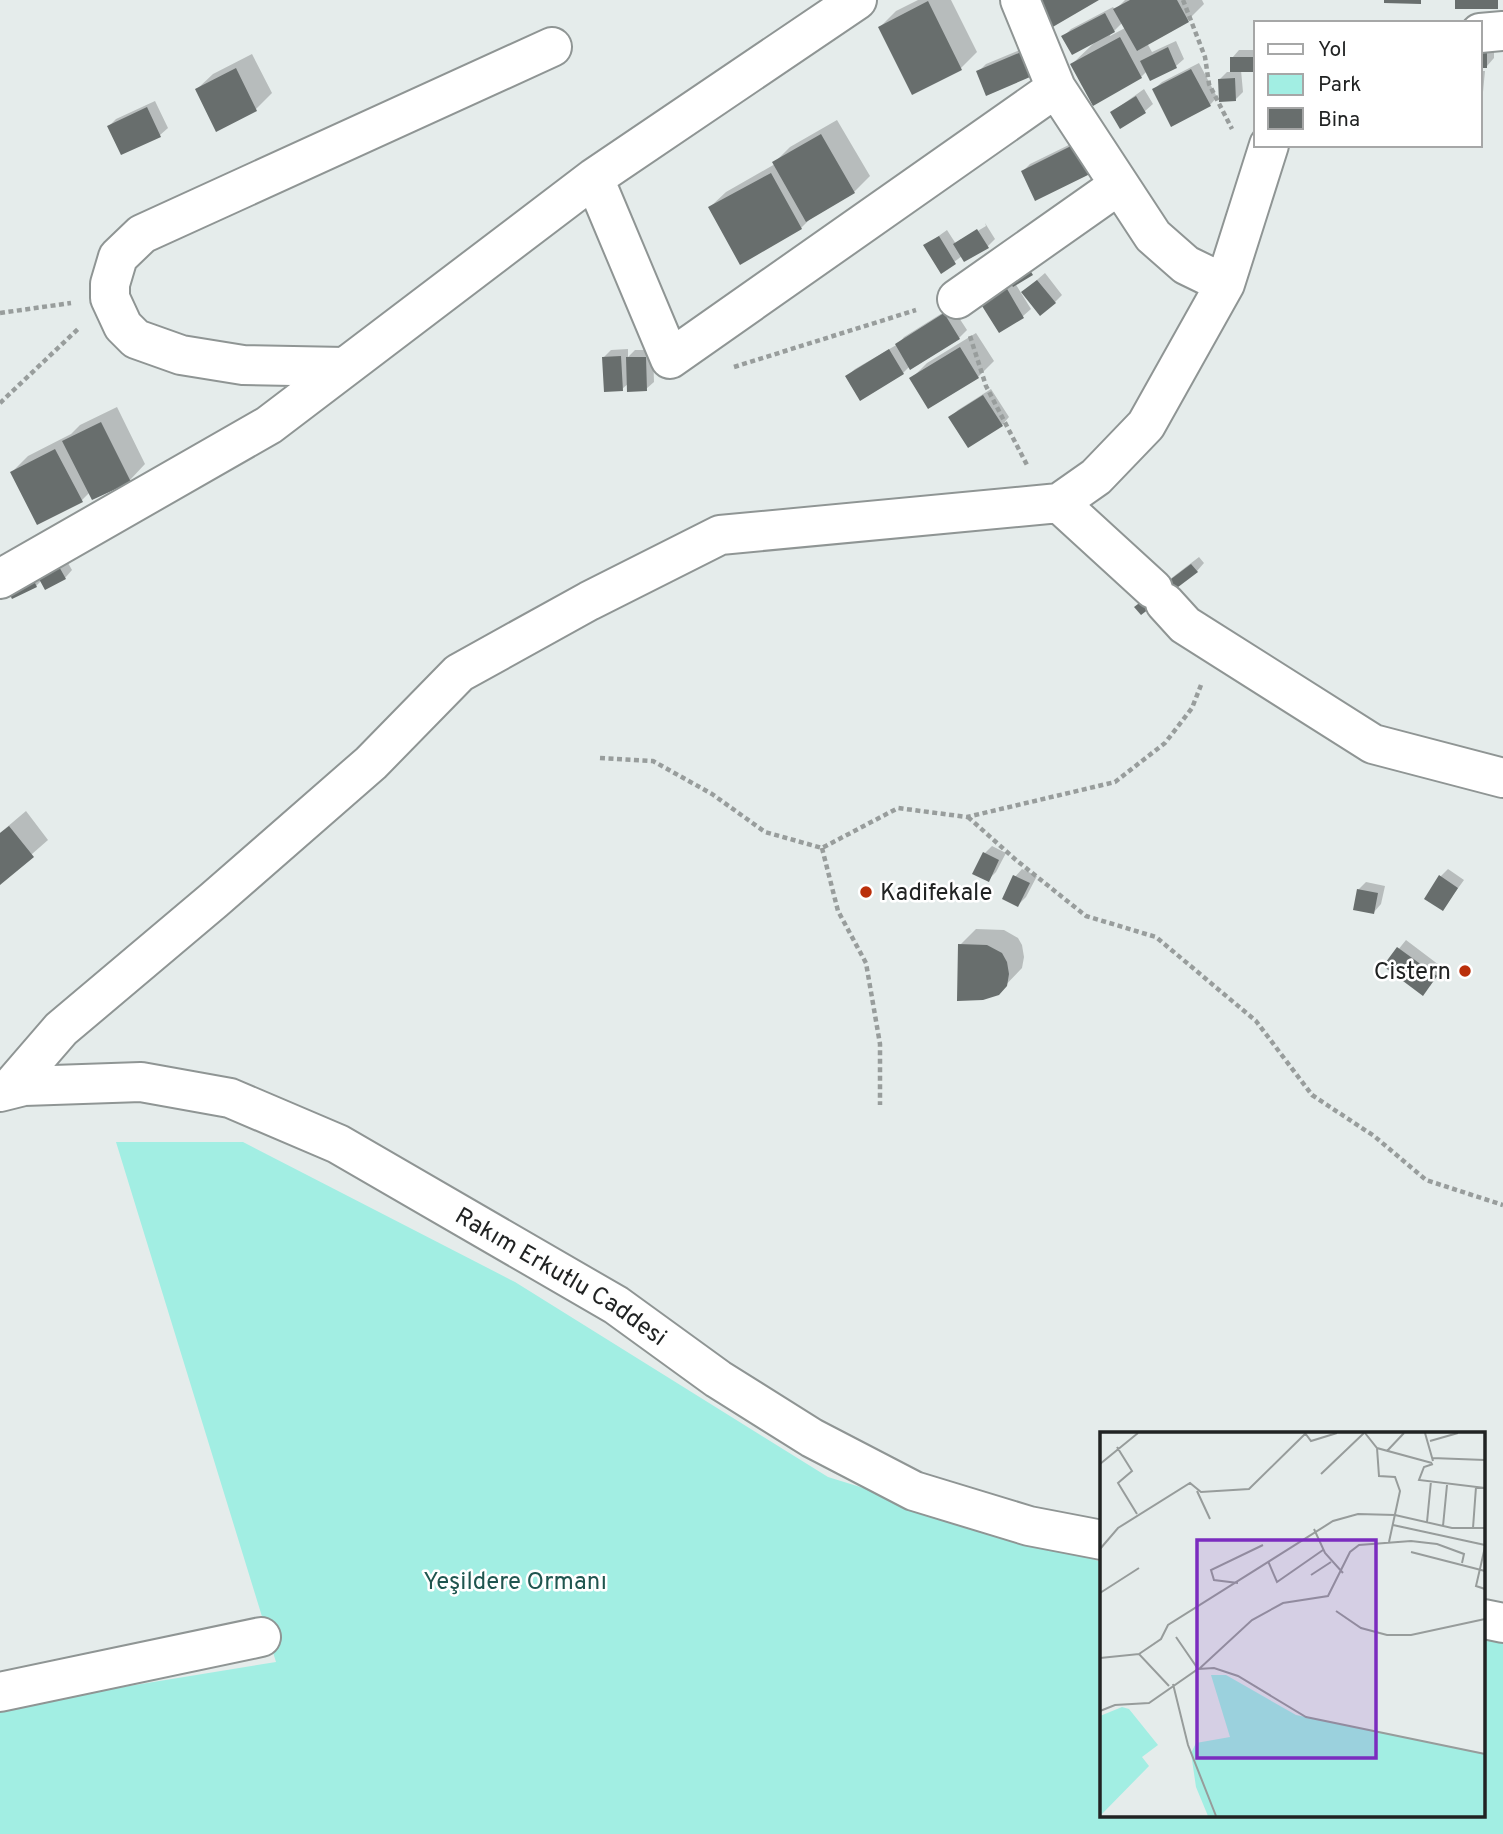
<svg xmlns="http://www.w3.org/2000/svg" width="1503" height="1834" font-family="Overpass,sans-serif">
  <style>
    .green { fill: #a2eee3 }
    .shadow { fill: #0003; fill-rule: evenodd }
    .building { fill: #686e6d }
    .lines { fill: none; stroke-linecap: round; stroke-linejoin: round }
    .minor-casing { stroke: #8f9594; stroke-width: 42 }
    .major-casing { stroke: #8f9594; stroke-width: 42 }
    .path { stroke: #989d9c; stroke-width: 4.5; stroke-dasharray: 5 3.5; stroke-linecap: butt }
    .minor { stroke: #fff; stroke-width: 38 }
    .major { stroke: #fff; stroke-width: 38 }
    .poi-dot { fill: #ba2f0a; stroke: #fff; stroke-width: 2.5 }
    .labels { text-anchor: middle; stroke-width: 5; stroke-linejoin: round; paint-order: stroke }
    .poi-label { font-size: 24px; fill: #212323; stroke: #fff; text-anchor: start }
    .street-label { font-size: 24px; fill: #212323; stroke: #fff }
    .park-label { font-size: 24px; fill: #1f554f; stroke: #fff }
    .inset-road { fill: none; stroke: #979c9b; stroke-width: 2 }
    .view { fill: #7b2cbf; fill-opacity: 0.15; stroke: #7b2cbf; stroke-width: 3.5 }
    .inset-edge { fill: none; stroke: #212323; stroke-width: 3.5 }
  </style>
  <rect width="100%" height="100%" fill="#e5eceb"/>
  <path class="green" d="M116,1142H243L515,1282L828,1477L1102,1562V1815H1484V1639L1503,1643V1834H0V1707L276,1662Z"/>
  <path class="shadow" d="M918,0H951L977,52L961,68L880,27L896,11Z
    M1125,0H1202L1204,4L1188,20L1147,43L1152,52L1176,41L1184,59L1176,66L1150,79L1147,71L1141,77L1072,64L1094,43L1064,36L1071,29L1113,7L1115,10ZM1122,23L1125,28L1110,36V35Z
    M1494,33V58L1487,66H1480Z
    M1034,44L1043,65L978,72L986,64Z
    M1239,50H1256V66L1252,70H1241L1243,92L1235,100L1219,80L1227,72H1232V58Z
    M252,54L272,93L256,109L217,129L197,89L213,74Z
    M1199,63L1217,97L1210,105L1154,89L1162,82Z
    M1480,71H1485L1483,92L1480,95Z
    M1144,89L1153,104L1145,111L1120,127L1112,112Z
    M155,101L168,128L160,135L109,126L116,119Z
    M837,120L870,176L854,192L813,216L801,228L740,262L710,207L726,192L775,164L774,163L790,147Z
    M1085,137L1098,164L1023,171L1030,164Z
    M985,223L995,239L987,247L962,256L942,271L926,245L947,230L956,244L961,239V241L986,226Z
    M1031,253L1039,266L1015,283L1031,309L1023,316L1000,330L979,298Z
    M1045,273L1062,295L1055,302L1031,285Z
    M952,307L967,330L959,338L910,366L903,373L847,376L855,369L898,344L904,337Z
    M976,333L994,361L978,377L912,378L927,363Z
    M628,349V357L635,350H653L654,382L646,389L629,383L622,389L603,358L611,350Z
    M991,389L1009,417L1002,425L951,417L958,410Z
    M117,407L145,464L130,480L90,492L81,501L12,472L28,456L71,434L80,425Z
    M60,549L72,570L65,578L42,580L36,586L13,596Z
    M1199,557L1204,563L1197,571L1144,599Z
    M26,811L48,840L0,882V833Z
    M992,846L1006,853L996,872L988,880L984,854Z
    M1022,869L1037,876L1026,897L1018,905L1015,877Z
    M1448,869L1464,880L1443,909L1440,877Z
    M1366,882L1385,886L1381,904L1374,912L1358,890Z
    M976,929L1004,930L1018,938L1022,945L1024,957L1022,968L998,993L960,945Z
    M1406,940L1443,968L1430,986L1385,966Z"/>
  <path class="building" d="M1035,0H1099L1051,28Z
    M1130,0H1177L1189,22L1137,51L1113,9Z
    M1384,0H1421V4L1384,3Z
    M1455,0H1498V9H1455Z
    M928,1L962,70L912,95L878,27Z
    M1105,13L1115,32L1072,55L1061,36Z
    M1120,37L1142,78L1093,106L1070,64Z
    M1480,40H1487V68H1480Z
    M1168,47L1177,68L1150,81L1140,61Z
    M1026,50L1037,74L986,96L976,71Z
    M1230,57H1253V72H1230Z
    M236,68L257,111L216,132L195,89Z
    M1191,69L1211,106L1171,127L1152,89Z
    M1235,78L1236,101L1219,102L1218,79Z
    M1136,96L1146,113L1120,129L1110,112Z
    M147,107L161,137L121,155L107,126Z
    M821,134L855,193L806,222L772,162Z
    M1077,143L1092,173L1035,201L1021,171Z
    M771,173L802,229L740,265L708,207Z
    M977,229L989,248L964,262L953,244Z
    M939,236L956,264L941,274L923,245Z
    M1023,259L1033,275L1013,287L1003,271Z
    M1037,280L1056,303L1040,316L1021,292Z
    M1003,282L1024,318L999,333L977,298Z
    M944,313L960,339L910,370L895,344Z
    M960,347L979,378L928,409L909,378Z
    M889,349L904,374L860,401L845,376Z
    M621,356L623,391L604,392L602,357Z
    M626,357H646L647,391L627,392Z
    M983,395L1003,426L968,448L948,417Z
    M101,422L131,482L92,500L62,441Z
    M55,449L83,502L37,525L10,472Z
    M53,556L66,579L45,590L32,566Z
    M1191,564L1198,572L1141,615L1134,607Z
    M28,569L37,587L12,599L3,581Z
    M9,826L34,857L0,885V833Z
    M983,852L999,860L989,882L972,874Z
    M1013,875L1030,883L1018,907L1002,899Z
    M1439,875L1458,888L1443,911L1424,899Z
    M1357,889L1378,893L1374,914L1353,910Z
    M958,944L987,945L1002,953L1007,962L1009,974L1007,986L999,995L983,1000L957,1001Z
    M1397,947L1437,976L1423,996L1383,966Z"/>
  <g class="lines">
    <g class="minor-casing">
      <path id="minor" d="M1020,0L1056,88L1153,236L1186,265L1225,284
        M1480,33L1503,31
        M594,178L670,359L1056,88
        M957,299L1119,185
        M345,367L243,365L181,355L136,339L123,326L110,298V284L118,257L142,234L552,47
        M1059,503L1153,589
        M0,579L269,425L594,178L857,0
        M1165,603L1185,625L1373,744L1503,778
        M10,1088L61,1029L214,900L371,763L459,673L589,601L720,535L1059,503L1096,477L1146,425L1225,284L1269,145
        M0,1692L261,1637"/>
    </g>
    <g class="major-casing">
      <g id="major">
        <path id="s1" d="M0,1092L24,1086L141,1082L230,1098L338,1144L616,1305L718,1379L812,1438L914,1491L1029,1526L1102,1540"/>
        <path d="M1484,1619L1503,1623"/>
      </g>
    </g>
    <path class="path" d="M1183,0L1205,57L1209,84L1232,129
      M0,313L71,303
      M970,336L986,386L1027,465
      M734,367L916,310
      M0,403L78,329
      M600,758L653,761L712,794L765,832L822,848L898,808L967,817L1115,782L1165,743L1192,708L1201,685
      M968,817L1016,860L1086,916L1156,937L1256,1021L1312,1095L1374,1136L1426,1180L1503,1205
      M822,848L838,911L866,963L880,1044V1105"/>
    <use href="#minor" class="minor"/>
    <use href="#major" class="major"/>
  </g>
  <g class="poi-dot">
    <circle cx="866" cy="892" r="7"/>
    <circle cx="1465" cy="971" r="7"/>
  </g>
  <g class="labels">
    <g class="poi-label">
      <text x="880" y="900">Kadifekale</text>
      <text x="1451" y="979" text-anchor="end">Cistern</text>
    </g>
    <g class="street-label">
      <text dy="8" stroke="none"><textPath href="#s1" startOffset="609">Rakım Erkutlu Caddesi</textPath></text>
    </g>
    <g class="park-label">
      <text x="515" y="1589">Yeşildere Ormanı</text>
    </g>
  </g>
  <g transform="translate(1100 1432)">
    <rect width="385" height="385" fill="#e5eceb"/>
    <path d="M111,243H126L196,283L385,322V384H108L96,355L91,321L96,311L130,305ZM22,275L29,277L58,313L42,325L49,334L0,384V284Z" fill="#a2eee3"/>
    <path class="inset-road" d="M205,1L211,9L237,1M265,1L277,16L332,31M325,1L333,29M330,9L358,1M17,15L32,39L18,51L37,82M277,16L279,44L295,45L300,59L289,110M287,19L304,1M332,26L385,28M0,32L38,1M333,32L324,35L319,48L385,56M221,42L264,1M97,59L110,87M327,90L331,49M293,93L385,113M343,94L347,53M373,96L376,55M214,97L225,121L243,141M385,115L376,154L385,157M0,117L18,96L90,51L101,60L149,57L206,1M311,120L385,139M168,129L177,150L223,118M211,143L231,130M138,151L114,148L111,138L163,113M0,161L39,136M236,179L261,196L287,203H311L385,187M76,205L98,237M39,222L61,207L68,193L233,89L258,82L295,83L352,96H385M0,226L39,222L69,254M99,237L152,188L183,171L228,164L250,120L259,113L311,109L337,112L364,122L362,131M73,252L88,313L116,384M0,279L15,273L49,271L98,237L114,236L138,244L206,285L385,322"/>
    <path class="view" d="M97,108H276V326H97Z"/>
    <rect width="385" height="385" class="inset-edge"/>
  </g>
  <rect x="1254" y="21" width="228" height="126" fill="#ffffff" stroke="#a6a7a7" stroke-width="2"/>
  <rect x="1268" y="44" width="35" height="10" fill="#ffffff" stroke="#a6a7a7" stroke-width="2"/>
  <text x="1318" y="56" font-size="21" fill="#212323">Yol</text>
  <rect x="1268" y="74" width="35" height="21" fill="#a2eee3" stroke="#a6a7a7" stroke-width="2"/>
  <text x="1318" y="91" font-size="21" fill="#212323">Park</text>
  <rect x="1268" y="108" width="35" height="21" fill="#686e6d" stroke="#a6a7a7" stroke-width="2"/>
  <text x="1318" y="126" font-size="21" fill="#212323">Bina</text>
</svg>
